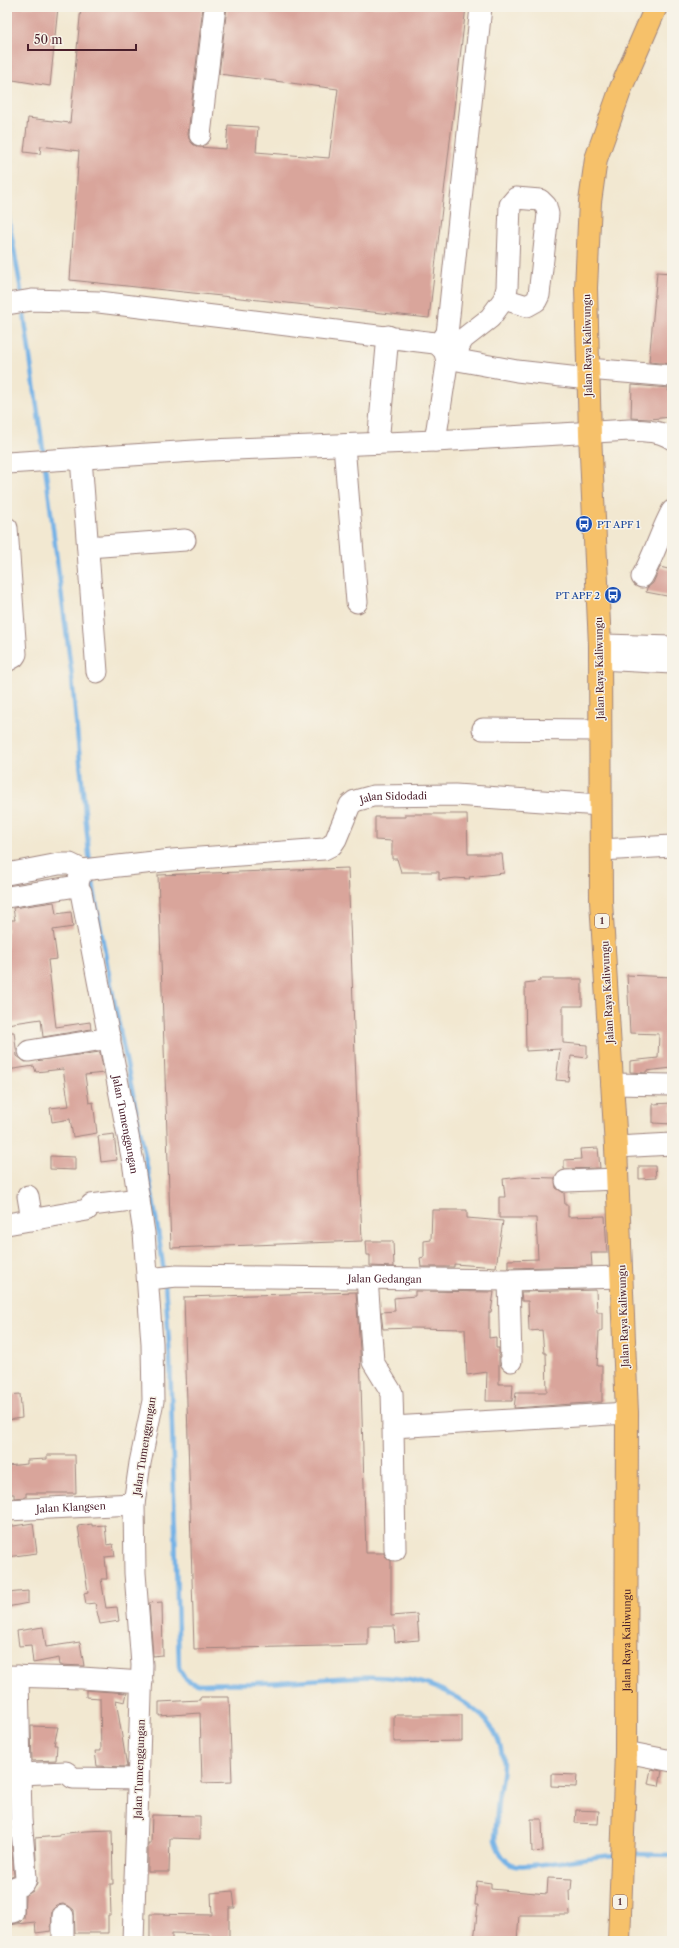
<svg xmlns="http://www.w3.org/2000/svg" width="679" height="1948" font-family="'Libre Caslon Text',serif">
  <style>
    .lines { fill: none; stroke-linecap: round; stroke-linejoin: round }
    .stream { stroke: #74b2e6; stroke-width: 4.5 }
    .building { fill: #d9a59b }
    .minor-casing { stroke: #9e847e; stroke-width: 23 }
    .major-casing { stroke: #9e847e; stroke-width: 24 }
    .minor { stroke: #fff; stroke-width: 21 }
    .major { stroke: #f6c16b; stroke-width: 22 }
    .labels { text-anchor: middle; stroke-width: 3; stroke-linejoin: round; paint-order: stroke }
    .shield { fill: #f7f3e8; stroke: #7e5f64; stroke-width: 1 }
    .shield-label { font-size: 9px; font-weight: bold; fill: #4a1f2b }
    .street-label { font-size: 10px; fill: #4a1f2b; stroke: #f7f3e8 }
    .transit-label { font-size: 10px; fill: #164399; stroke: #f7f3e8; text-anchor: start }
  </style>
  <rect width="100%" height="100%" fill="#f7f3e8"/>
  <filter id="ink" filterUnits="userSpaceOnUse"><feTurbulence type="fractalNoise" baseFrequency=".025" numOctaves="2"/><feDisplacementMap in="SourceGraphic" scale="8" xChannelSelector="R" yChannelSelector="G"/><feConvolveMatrix kernelMatrix="1 2 1 2 8 2 1 2 1" color-interpolation-filters="sRGB"/></filter>
  <filter id="wash" filterUnits="userSpaceOnUse"><feTurbulence type="fractalNoise" baseFrequency=".012" numOctaves="4" result="noise"/><feDisplacementMap in="SourceGraphic" scale="16" xChannelSelector="R" yChannelSelector="G"/><feGaussianBlur stdDeviation="0.9" result="paint"/><feColorMatrix in="noise" values="0 0 0 0 0 0 0 0 0 0 0 0 0 0 0 0 0 1.4 0 .05"/><feComposite in="paint" operator="in"/></filter>
  <g filter="url(#wash)">
    <rect width="100%" height="100%" fill="#f2e8d1"/>
    <g class="lines">
      <path class="stream" d="M7,209L22,296
        M23,307L44,456
        M45,466L71,669L90,864
        M92,875C111,1008 147,1139 164,1273
        M165,1282L170,1359L179,1666C182,1677 186,1681 197,1684C225,1683 254,1684 282,1682C349,1679 414,1663 472,1708C486,1719 497,1731 501,1749C506,1766 500,1783 498,1800C497,1813 496,1827 495,1840C498,1850 503,1863 515,1865C520,1866 526,1865 531,1865C560,1864 588,1856 617,1855
        M628,1854L672,1855"/>
    </g>
    <g id="blocks">
      <path class="building" d="M7,7H58L50,86L7,79Z
        M81,7H203L188,134L189,139L193,144L198,147L226,149L228,125L258,127L256,152L329,158L338,89L219,74L227,7H466L429,318L70,280L79,151L41,146L40,154L24,152L28,118L70,123Z
        M657,272L672,273V364L649,362Z
        M632,385L669,388L668,391L672,392V417L649,419L631,418Z
        M660,567L672,570V597L646,592L647,588L653,583Z
        M405,814H467L468,854H502L504,873L469,877L470,879L456,878L439,880V872H401L397,859H392V841L375,840V817H405Z
        M348,868L362,1241L171,1248L158,875Z
        M54,902L56,914L71,912L73,927L53,930L57,959L48,960L56,1027L90,1022L91,1029L43,1037L41,1019L7,1024V920H15L13,908Z
        M627,975L672,977V1068L646,1071V1073L630,1072V1061L658,1058L659,1034L630,1033Z
        M540,979H582V1006H563V1043L587,1045V1058L571,1056L568,1081L556,1080L560,1049L526,1051L525,983L540,981Z
        M7,1032H14L17,1056L25,1062L100,1052L104,1073L85,1075L89,1103L93,1102L97,1133L73,1137L70,1119L52,1122L50,1108L69,1106L63,1069L36,1072L34,1066L7,1070Z
        M672,1103V1124L653,1123V1104Z
        M114,1134L117,1160L101,1162L98,1136Z
        M598,1148L600,1168L564,1169V1160L581,1159L580,1149Z
        M50,1156L75,1157V1170L50,1169Z
        M639,1166H655L656,1178L639,1179Z
        M520,1177L555,1178L556,1188L564,1193L565,1205H568V1217L605,1216L607,1253H591L592,1266L508,1268V1260L538,1259L536,1218H499V1197H505L503,1179Z
        M432,1210H467V1218L503,1221L496,1267L454,1264V1267H421L420,1258L424,1257V1241L431,1240Z
        M366,1241H393L394,1267L370,1266V1255H367Z
        M596,1290L597,1312H602V1330L599,1332L597,1366H602V1402L514,1408L516,1392H547L546,1353H544L542,1330L529,1331L528,1301H522L521,1292Z
        M415,1291L494,1292L491,1312H489V1338L496,1337V1348H499V1384H513L512,1401H486L487,1372L467,1375L465,1329L413,1328L383,1329L381,1312L395,1311L394,1298L415,1296Z
        M356,1292L360,1349L366,1553H384L385,1556L391,1561V1616L417,1614L419,1640L395,1642L394,1626H368V1645L194,1649L184,1297Z
        M20,1394L22,1418L7,1420V1395Z
        M47,1455H75L76,1493H26V1497L14,1498V1494H7V1466L27,1464V1460L47,1459Z
        M33,1523L37,1553L7,1557V1527Z
        M92,1524V1526L105,1525L107,1545L113,1544L115,1556L105,1557L107,1579H101L106,1608L117,1607L119,1621L100,1624L95,1603L86,1604L84,1593L88,1592L78,1526Z
        M28,1591V1603L7,1607V1593Z
        M162,1602L163,1655L153,1656L149,1603Z
        M43,1627L46,1647L80,1642L84,1666L60,1665L59,1658L33,1663L31,1645L19,1646L17,1631Z
        M86,1690L127,1693L125,1702L116,1700L127,1767L97,1766L95,1751H101L100,1698L86,1697Z
        M200,1697H229L232,1782L202,1783L200,1713L159,1716V1702L200,1700Z
        M394,1715H462V1741L394,1742Z
        M31,1726L58,1727L54,1745H57L56,1760L32,1761Z
        M651,1769L662,1771L659,1786L648,1784Z
        M551,1774L577,1775L576,1787L551,1786Z
        M576,1810L599,1811L598,1824L575,1823Z
        M152,1815L200,1816V1839L170,1838L169,1872H148V1843H151Z
        M531,1819H542L543,1851L532,1852Z
        M112,1830L113,1884H110L111,1915H108V1933H75L74,1910L69,1906L63,1904L57,1905L52,1910L51,1931L36,1933L35,1922L7,1925L20,1922L24,1918L25,1896L33,1891L37,1883L35,1838L59,1836V1834L85,1831Z
        M7,1840H11L14,1875L7,1878Z
        M548,1878L572,1879L571,1890H569L570,1915H519L517,1941H474L478,1905H475L477,1881L491,1883V1889L547,1894Z
        M233,1891L235,1908H229V1941H209V1934L172,1933V1941H150V1914L212,1915L211,1893Z"/>
    </g>
  </g>
  <g filter="url(#ink)">
    <use href="#blocks" fill-opacity="0" stroke="#9e847e" stroke-width="1"/>
    <g class="lines">
      <g class="minor-casing">
        <g id="minor">
          <path d="M200,135L215,7"/>
          <path d="M7,304L32,300L99,302L435,343C444,348 446,353 447,364L435,441"/>
          <path d="M439,345L447,333L448,325L481,7"/>
          <path d="M447,358L517,371L588,379"/>
          <path d="M457,359L459,346L463,339L490,318L504,299L507,288L510,205L516,198L540,200L546,206L548,214L539,295L536,301L527,306L504,299"/>
          <path d="M588,369L672,376"/>
          <path d="M378,443L388,336"/>
          <path d="M344,445L357,602"/>
          <path d="M81,458L97,672"/>
          <path d="M7,463L210,450L435,441L630,430C644,431 660,430 672,439"/>
          <path d="M7,528L16,654L14,657L7,661"/>
          <path d="M88,547L185,540"/>
          <path d="M642,577C654,556 660,533 672,511"/>
          <path d="M605,645L672,647"/>
          <path d="M600,659L672,663"/>
          <path d="M483,729L600,730"/>
          <path d="M601,850L672,846"/>
          <path d="M7,874L59,864H70L82,870"/>
          <path id="s1" d="M77,886L81,892L133,1162L144,1233L152,1343L153,1401L140,1463L134,1504L135,1573L142,1665L133,1941"/>
          <path id="s2" d="M77,886L82,870L172,860L324,849L332,845L336,839L350,805L355,801L373,796L455,795L600,805"/>
          <path d="M7,897L77,886"/>
          <path d="M29,1051L110,1038"/>
          <path d="M612,1084L672,1085"/>
          <path d="M616,1147L672,1144"/>
          <path d="M566,1181L617,1179"/>
          <path d="M28,1196L32,1220"/>
          <path d="M7,1224L87,1210L91,1205L139,1199"/>
          <path d="M367,1278L373,1362L392,1393L393,1427"/>
          <path id="s3" d="M148,1279L177,1276L509,1280L621,1277"/>
          <path d="M509,1280L511,1361"/>
          <path id="s4" d="M7,1510L134,1504"/>
          <path d="M395,1550L393,1427L627,1413"/>
          <path d="M7,1676L82,1678L142,1682"/>
          <path d="M626,1752L672,1761"/>
          <path d="M20,1774L66,1772L73,1778L138,1779"/>
          <path d="M7,1913L13,1912V1888C19,1885 25,1886 26,1878L21,1819L18,1676"/>
          <path d="M63,1941V1916"/>
        </g>
      </g>
      <g class="major-casing">
        <g id="major">
          <path id="s5" d="M619,1941L626,1752L627,1413L616,1147L601,901L600,645L590,434L586,288L590,202L596,159L621,88L656,7"/>
        </g>
      </g>
      <use href="#minor" class="minor"/>
      <use href="#major" class="major"/>
    </g>
  </g>
  <defs>
    <g id="bus-disc" transform="scale(0.9)"><circle r="9.5" fill="#1a4fb4" stroke="#f7f3e8"/><path d="M-5-6H5V4H4V6H2V4H-2V6H-4V4H-5ZM-3.5-4V0h7V-4ZM-3.5 1.2v1.5H-2V1.2ZM2 1.2v1.5H3.5V1.2Z" fill="#fff"/></g>
  </defs>
  <g fill-rule="evenodd">
    <use href="#bus-disc" x="584" y="524"/>
    <use href="#bus-disc" x="613" y="595"/>
  </g>
  <g class="labels">
    <g class="shield">
      <rect x="595" y="914" width="14" height="14" rx="3"/>
      <rect x="613" y="1895" width="14" height="14" rx="3"/>
    </g>
    <g class="shield-label">
      <text x="602" y="924">1</text>
      <text x="620" y="1905">1</text>
    </g>
    <g class="street-label">
      <text transform="translate(587 345) rotate(-91)" y="4">Jalan Raya Kaliwungu</text>
      <text transform="translate(599 668) rotate(-91)" y="4">Jalan Raya Kaliwungu</text>
      <text dy="4" stroke="none"><textPath href="#s2" startOffset="358">Jalan Sidodadi</textPath></text>
      <text transform="translate(607 992) rotate(-93)" y="4">Jalan Raya Kaliwungu</text>
      <text dy="4" stroke="none"><textPath href="#s1" startOffset="244">Jalan Tumenggungan</textPath></text>
      <text dy="4" stroke="none"><textPath href="#s3" startOffset="237">Jalan Gedangan</textPath></text>
      <text transform="translate(623 1316) rotate(-92)" y="4">Jalan Raya Kaliwungu</text>
      <text transform="translate(144 1446) rotate(-81)" y="4">Jalan Tumenggungan</text>
      <text dy="4" stroke="none"><textPath href="#s4" startOffset="64">Jalan Klangsen</textPath></text>
      <text dy="4" stroke="none"><textPath href="#s5" startOffset="301">Jalan Raya Kaliwungu</textPath></text>
      <text transform="translate(139 1769) rotate(-88)" y="4">Jalan Tumenggungan</text>
    </g>
    <g class="transit-label">
      <text x="597" y="528">PT APF 1</text>
      <text x="600" y="599" text-anchor="end">PT APF 2</text>
    </g>
  </g>
  <rect width="679" height="1948" fill="none" stroke="#f7f3e8" stroke-width="24"/>
  <path d="M28 44v6h108v-6" fill="none" stroke="#4a1f2b" stroke-width="2"/>
  <text x="34" y="44" font-size="12" fill="#4a1f2b" stroke="#f7f3e8" stroke-width="3" paint-order="stroke">50 m</text>
</svg>
